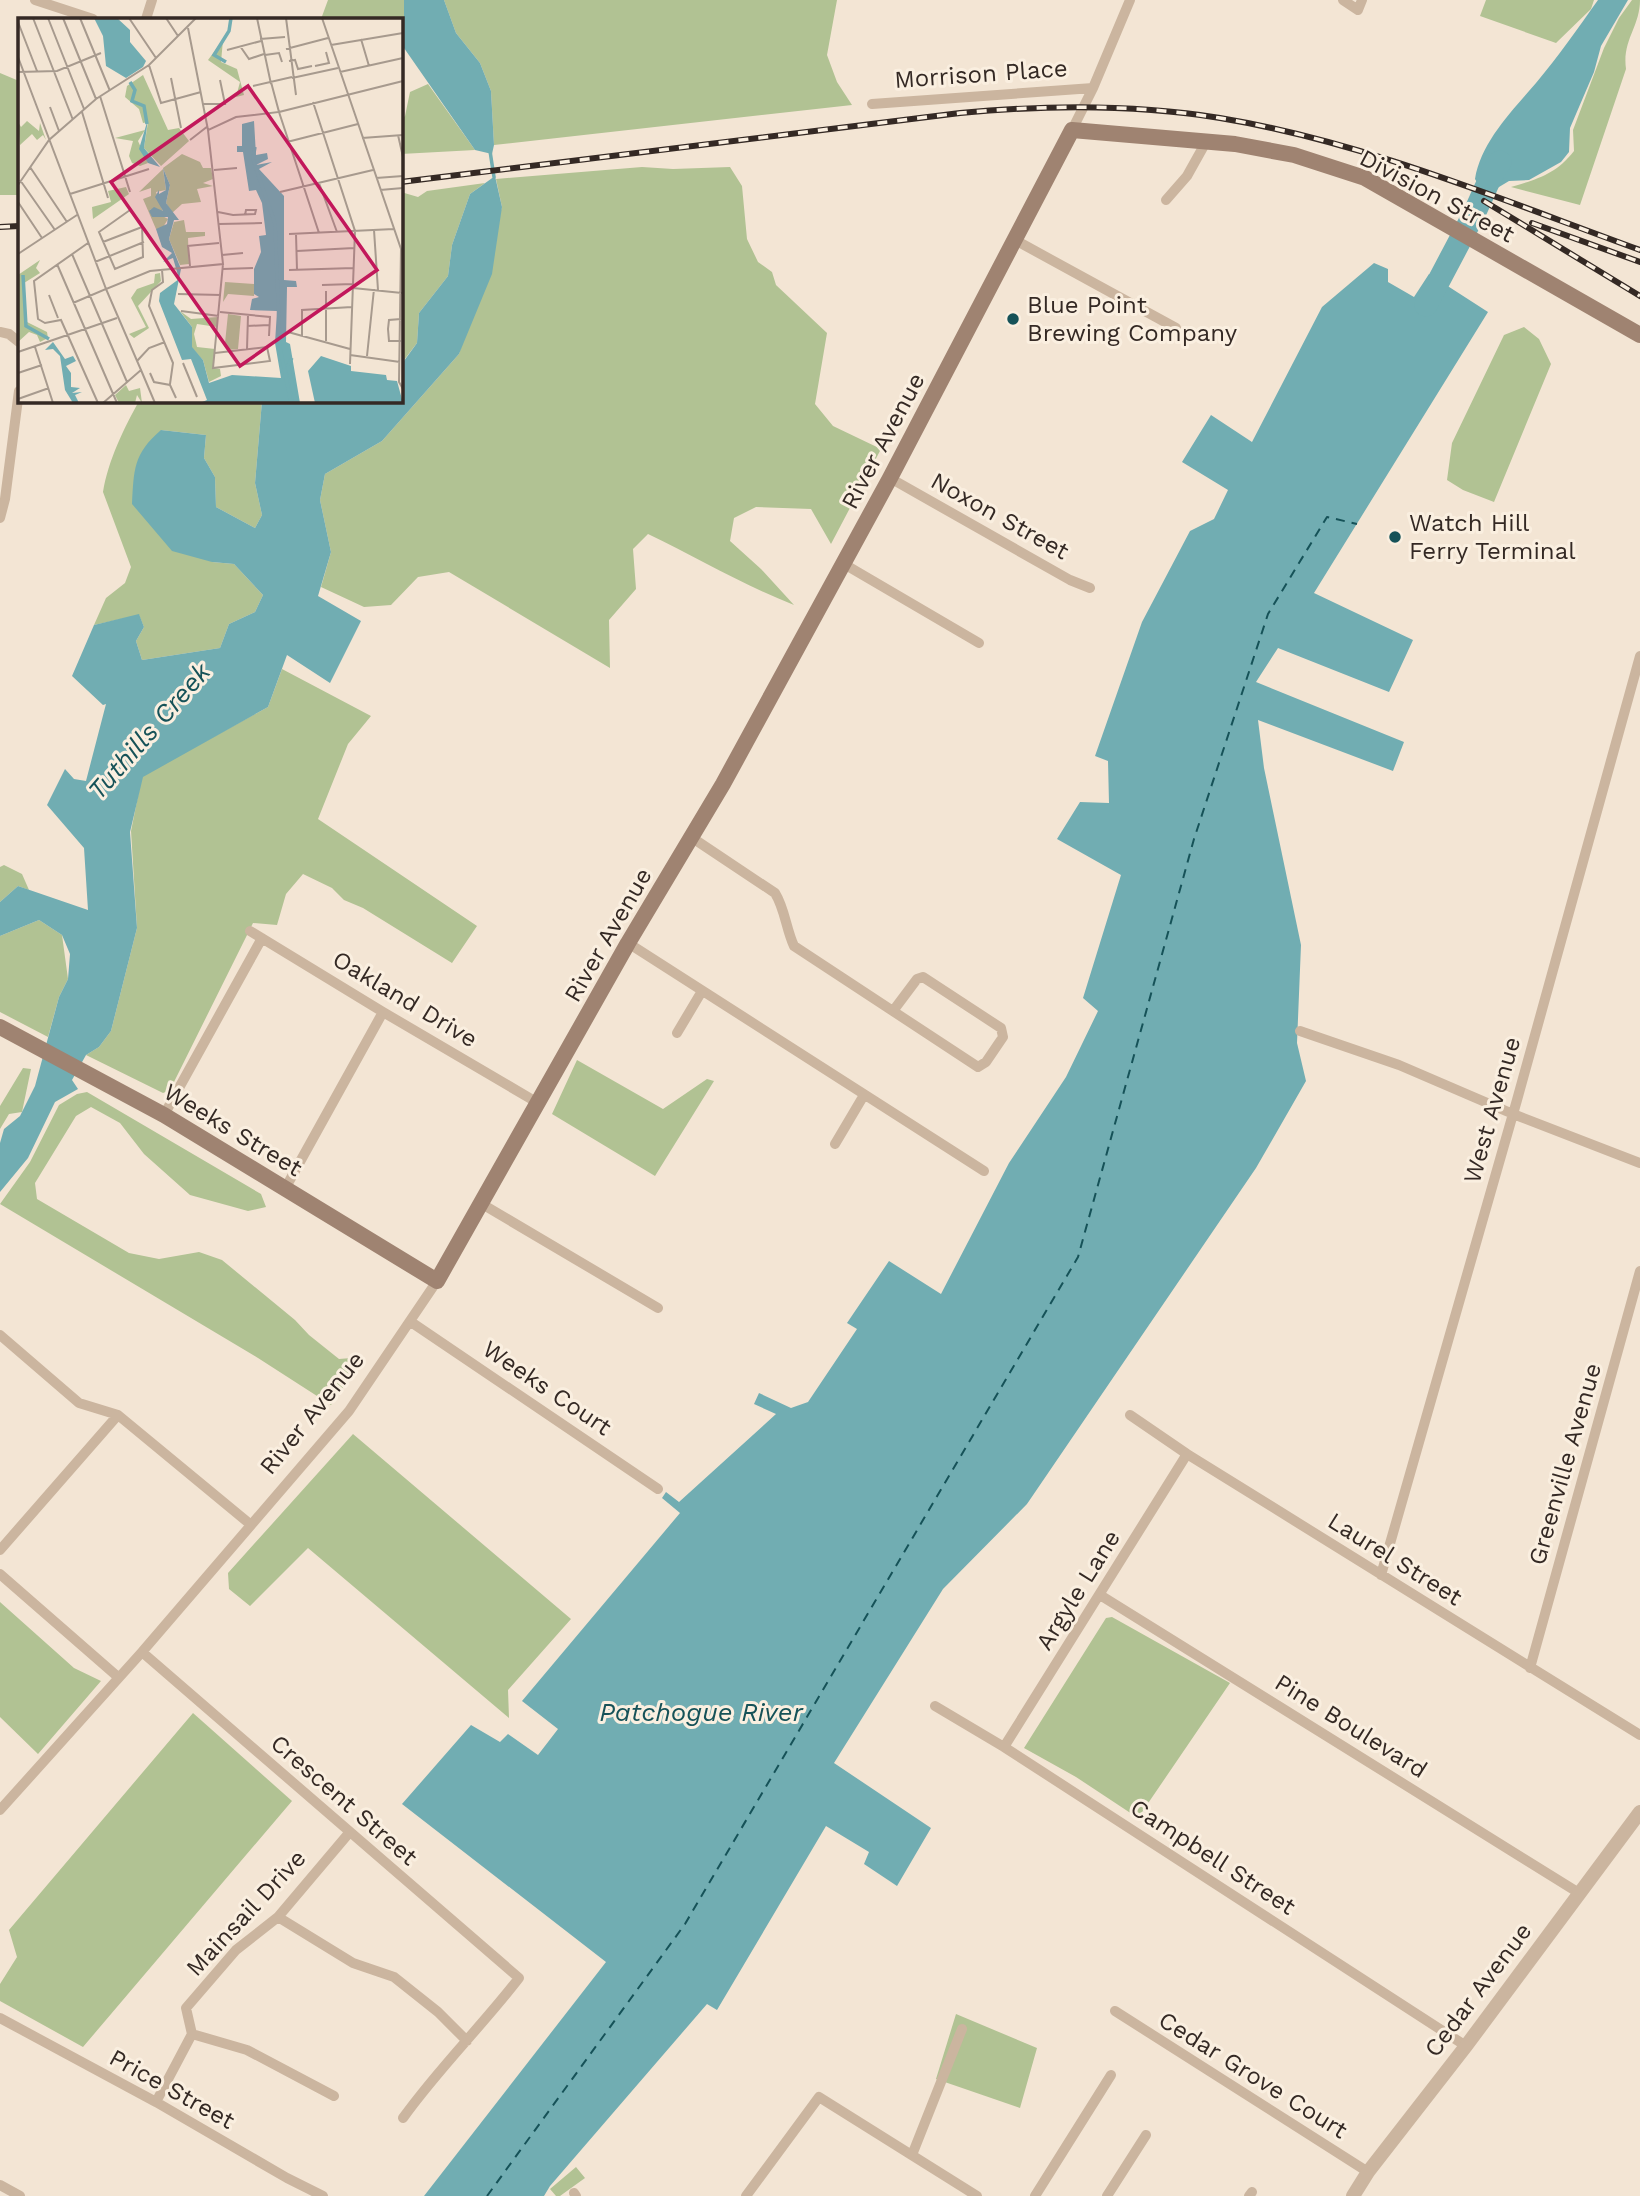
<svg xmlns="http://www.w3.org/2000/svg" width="1640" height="2196" font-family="'Work Sans',sans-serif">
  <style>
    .green { fill: #b1c293 }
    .water { fill: #71adb2 }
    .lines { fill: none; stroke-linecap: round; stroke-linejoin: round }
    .stream { stroke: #71adb2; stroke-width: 3.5 }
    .river { stroke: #71adb2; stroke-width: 23 }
    .ferry { stroke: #165258; stroke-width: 2; stroke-dasharray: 9 7; stroke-linecap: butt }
    .minor { stroke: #cbb59f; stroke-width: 10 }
    .tertiary { stroke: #cbb59f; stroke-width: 14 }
    .secondary { stroke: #9f8371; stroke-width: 16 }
    .rail-casing { stroke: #342924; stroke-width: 6 }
    .rail { stroke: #faefe0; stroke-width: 3.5; stroke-dasharray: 10; stroke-linecap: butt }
    .poi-dot { fill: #165258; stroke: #faefe0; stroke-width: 2.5 }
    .labels { text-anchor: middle; stroke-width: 6; stroke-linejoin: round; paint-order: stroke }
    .street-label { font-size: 24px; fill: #342924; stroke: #faefe0 }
    .poi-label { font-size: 24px; fill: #342924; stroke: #faefe0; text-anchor: start }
    .water-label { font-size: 26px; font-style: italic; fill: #165258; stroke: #faefe0 }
    .inset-river { fill: none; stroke: #71adb2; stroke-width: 3.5 }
    .inset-road { fill: none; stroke: #a79a8e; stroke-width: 2 }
    .view { fill: #c2185b; fill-opacity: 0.15; stroke: #c2185b; stroke-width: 3.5 }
    .inset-edge { fill: none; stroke: #342924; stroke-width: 3.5 }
  </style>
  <rect width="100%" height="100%" fill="#f3e5d4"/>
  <path class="green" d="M328,0H404V48L401,44V19H321Z
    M444,0H837L827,55L837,82L852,105L494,145L491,91L480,63L456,33Z
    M1486,0H1594L1591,9L1556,43L1480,16Z
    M1632,0H1640C1640,27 1622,40 1626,69L1580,205L1511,187C1538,179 1556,174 1574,151L1573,130L1604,48L1619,18Z
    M0,73L19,81V195H0Z
    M428,84L475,150L401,154V120L405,116L410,92Z
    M642,167L673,169L730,167L742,186L747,239L758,262L772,272L776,285L827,333L815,404L833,426L881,449L831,544L811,509L756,507L734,518L730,541L761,569L794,605C743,585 696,557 648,534L633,549L636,589L609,620L610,668L449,572L418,577L391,605L364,607L321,587L331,552L320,500L325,474L382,441L459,354L502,207L496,179Z
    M485,183L470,194L452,245L448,276L419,313L417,343L401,364V192L418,197L427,191Z
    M1524,327L1539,339L1551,364L1494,502L1463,490L1447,480L1452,443L1504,335Z
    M139,401H262L255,483L262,515L255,528L216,507L215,477L204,458L206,435L161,430L212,562L234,564L263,595L255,612L229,624L220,648L142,660L136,641L144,627L139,615L94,625L106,598L125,583L131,567L103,492C108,461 124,428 139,401Z
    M282,669L371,716L348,744L318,819L477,926L452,963L363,908L344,900L332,888L303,874L286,894L277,925L253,923L170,1090L163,1093L86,1055L99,1047L111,1031L137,928L131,831L142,776L268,707Z
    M4,865L22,874L29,890L18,886L0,902V867Z
    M39,920L62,935L68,979L59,997L48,1037L0,1012V936Z
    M577,1060L663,1109L707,1079L714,1081L655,1176L552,1114Z
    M23,1068L31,1069L22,1112L9,1114L0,1129V1106Z
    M87,1092L261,1194L266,1207L248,1211L190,1195L144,1154L120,1123L91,1107L76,1116L35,1183L37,1199L129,1253L159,1259L199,1252L222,1260L295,1320L309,1335L339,1359L364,1357L331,1405L258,1358L0,1204L30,1162L59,1105L77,1094Z
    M353,1434L571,1619L508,1690L509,1718L308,1548L250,1606L229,1589L228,1573Z
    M0,1602L74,1668L101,1681L38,1754L0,1717Z
    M1112,1617L1230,1683L1138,1818L1076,1777L1024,1748L1106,1618Z
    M193,1713L292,1801L83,2047L0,2001V1984L17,1957L9,1930Z
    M956,2014L1037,2048L1020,2108L936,2079Z
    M576,2167L585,2178L560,2196H556L550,2189Z"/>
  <path class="water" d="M404,0H444L456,33L480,63L491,91L494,145L492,154L475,150L404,48Z
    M1598,0H1628L1601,46L1594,72L1570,128L1569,152L1561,162L1529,180L1509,181L1494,190L1478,184L1475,179C1481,142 1512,111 1536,83C1558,57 1578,28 1598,0Z
    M495,176L502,207L492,274L459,354L382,441L325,474L320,500L331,552L318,596L361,621L330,683L287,655L268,707L143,777L130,832L137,928L111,1031L99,1047L86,1055L72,1080L78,1089L55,1102L28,1158L0,1192V1143L4,1129L20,1116L35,1086L59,997L68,979L70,954L62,935L39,920L0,936V902L18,886L88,910L84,848L47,805L65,769L74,779L86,781L106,704L103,705L72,676L94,625L139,614L144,627L136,641L142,660L220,648L229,624L255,612L263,595L234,564L212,562L172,551L132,504C134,470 133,454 161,430L206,435L204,458L215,477L216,507L255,528L262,515L255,483L262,401H401V365L417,343L419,313L448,276L452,245L470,194Z
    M1374,263L1388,269V282L1414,297L1429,274L1488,312L1314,593L1413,640L1389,692L1278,648L1256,682L1404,742L1393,771L1258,720L1264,768L1301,945L1297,1043L1306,1081L1256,1168L1027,1504L943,1589L834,1763L931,1828L897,1886L864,1864L869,1852L826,1826L717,2010L707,2004L550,2186L544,2196H424L606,1962L402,1804L471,1725L500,1742L508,1734L538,1755L558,1729L522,1701L680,1513L662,1498L666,1492L679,1502L776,1414L754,1404L759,1393L791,1408L808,1402L857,1329L847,1323L889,1261L941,1294L1009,1163L1066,1077L1098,1011L1083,998L1121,875L1057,839L1080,802L1109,803L1108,761L1095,756L1142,622L1190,531L1214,519L1228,490L1182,462L1211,415L1252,442L1322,307Z"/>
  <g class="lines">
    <path class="stream" d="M490,151L494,177"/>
    <path class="river" d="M1426,305L1474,214L1492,174L1500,162"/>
    <path class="ferry" d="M487,2196L685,1924L1078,1257L1194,839L1268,614L1327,517L1357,524"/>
    <path class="minor" d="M35,0L93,19
      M1343,0L1358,10L1362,0
      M146,19L152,0
      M872,104L1093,88
      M1072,130L1093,88L1130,0
      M1166,200L1187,176L1206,142
      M1015,240L1176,328
      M0,332L9,334L19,342
      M890,478L1070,580L1090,588
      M0,518L5,499L19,391
      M844,564L979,643
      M691,837L775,893C785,909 786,929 794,946L978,1067L986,1062L1003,1037L1001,1028L923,977L917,979L893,1011
      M250,931L383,1012L538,1103
      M628,943L984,1171
      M1300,1031L1399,1065L1513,1114L1640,1163
      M677,1033L702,991
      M164,1115L262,938
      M835,1144L864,1095
      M286,1187L383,1012
      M482,1204L658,1308
      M411,1322L658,1489
      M0,1335L79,1403L118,1415L250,1524
      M1130,1415L1187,1454L1640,1735
      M0,1550L118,1415
      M0,1574L118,1677
      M1381,1575L1517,1100L1640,656
      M1100,1595L1579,1893
      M142,1652L519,1978C482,2026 438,2069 403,2118
      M1530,1668L1640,1271
      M935,1706L1004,1747L1466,2046
      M1004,1747L1187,1454
      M0,1810L142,1652L349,1411L437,1281
      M278,1917L353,1963L394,1977L438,2012L467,2041
      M1115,2011L1368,2172
      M0,2018L156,2102L287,2178L323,2196
      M192,2034L247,2050L334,2096
      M156,2102L192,2034L186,2008L236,1950L278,1917L349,1833
      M912,2155L962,2029
      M0,2185L20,2196
      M574,2193L576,2196
      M746,2196L819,2097L977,2196
      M1035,2196L1111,2075
      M1107,2196L1146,2135
      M1249,2196L1252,2192"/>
    <path class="tertiary" d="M1353,2196L1368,2172L1466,2046L1640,1812"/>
    <path class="secondary" d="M0,1027L164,1115L437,1281L628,943L723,784L890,478L1072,130L1235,144L1294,155L1365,178L1640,335"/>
    <g class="rail-casing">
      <path id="rail" d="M401,182L960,113C1047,105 1133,104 1220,118C1365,142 1502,200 1640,250
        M1484,201L1640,296
        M1532,223L1640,262
        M0,227L19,226"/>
    </g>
    <use href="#rail" class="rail"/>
  </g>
  <g class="poi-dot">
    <circle cx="1013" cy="319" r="7"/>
    <circle cx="1395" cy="537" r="7"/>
  </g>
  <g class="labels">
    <g class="street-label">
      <text transform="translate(981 74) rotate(-4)" y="8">Morrison Place</text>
      <text transform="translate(1437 196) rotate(28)" y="8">Division Street</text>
      <text transform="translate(883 441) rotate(-62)" y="8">River Avenue</text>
      <text transform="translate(1000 516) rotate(29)" y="8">Noxon Street</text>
      <text transform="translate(608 935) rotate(-60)" y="8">River Avenue</text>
      <text transform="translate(405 999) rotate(31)" y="8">Oakland Drive</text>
      <text transform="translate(1492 1110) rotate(-74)" y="8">West Avenue</text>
      <text transform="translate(233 1130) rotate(31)" y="8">Weeks Street</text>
      <text transform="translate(547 1388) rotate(34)" y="8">Weeks Court</text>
      <text transform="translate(312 1413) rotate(-51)" y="8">River Avenue</text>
      <text transform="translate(1565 1464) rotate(-74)" y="8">Greenville Avenue</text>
      <text transform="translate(1395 1559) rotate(32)" y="8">Laurel Street</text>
      <text transform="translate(1078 1590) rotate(-58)" y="8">Argyle Lane</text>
      <text transform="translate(1351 1726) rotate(32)" y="8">Pine Boulevard</text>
      <text transform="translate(344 1800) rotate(41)" y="8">Crescent Street</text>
      <text transform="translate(1213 1857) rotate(33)" y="8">Campbell Street</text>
      <text transform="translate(246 1913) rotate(-47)" y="8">Mainsail Drive</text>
      <text transform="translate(1478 1990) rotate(-53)" y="8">Cedar Avenue</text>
      <text transform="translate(1253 2075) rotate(32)" y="8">Cedar Grove Court</text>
      <text transform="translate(172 2089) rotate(29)" y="8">Price Street</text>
    </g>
    <g class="poi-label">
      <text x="1027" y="313">Blue Point<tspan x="1027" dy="28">Brewing Company</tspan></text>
      <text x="1409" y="531">Watch Hill<tspan x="1409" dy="28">Ferry Terminal</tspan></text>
    </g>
    <g class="water-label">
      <text transform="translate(149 731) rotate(-49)" y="9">Tuthills Creek</text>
      <text x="701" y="1721">Patchogue River</text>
    </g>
  </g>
  <g transform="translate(18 18)">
    <rect width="385" height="385" fill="#f3e5d4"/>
    <path d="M205,22L203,44L219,51L226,77L218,79L222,64L190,42ZM125,57L150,112L161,110L171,123L143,148L126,130L130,104L125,105L121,91L107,79L109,68ZM9,103L21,113L22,105L28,122L25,117L19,122L14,116L2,127L0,104L3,109ZM127,112L120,123L130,145L122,148L114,145L111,138L115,123L97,120ZM164,136L182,144L185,150H193L195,161L185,165L195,168L179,171L183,184L164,186L154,195L148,185L152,167L145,150ZM145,151L148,172L138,174L145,194L132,191L150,201L144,211H138L125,181L133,178V170L121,174ZM108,169L111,176L75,201L74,189L93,184L90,173ZM166,202L168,214H187V218L170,220L171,246L162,247L151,221L156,204ZM22,242L18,250L22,255L6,265L9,304L29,314L30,320L22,324L19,317L11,314L0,324V257ZM142,255L143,263L120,288L131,310L116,320L111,316L128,309L113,280L119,271L136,265L137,256ZM207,264L236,266V278L210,276L205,284ZM162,293L173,301L200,299L199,309L179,306L176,316L179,329L197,331L195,350L202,351L203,358L191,364L185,342L174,330V309ZM210,296L223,298L220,331L209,332L207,325ZM108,367L111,373L122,370L124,385L119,377L117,385H101L97,377Z" fill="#b1c293"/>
    <path d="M76,0H99L112,12V24L128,43L125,49L108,60L88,48L85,18ZM130,101L126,130L142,149L130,145L121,131ZM236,103L238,137L249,135L250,141L238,147L254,144L241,151L266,178V262L278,263L279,269H269L268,324L272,326L282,385H182L189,382L173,341L164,342L141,283L142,275L161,261L155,240L145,244L154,235L144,229L138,211L149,206L150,199H134L131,193L136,189L145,193L137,179L141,172V176L148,172L145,150L152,167L148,185L161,202H156L151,221L163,251L156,286L174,309V329L185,342L191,365L214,357L263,360L257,325L259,293L232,292L234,281L241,279L236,276V251L243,234L241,218L248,217L244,185L238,172L231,173L225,134H219V128H224V106ZM35,324L47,341L55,338L58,343L48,348L53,355V369L62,370L54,375L64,374L57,377L61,385H55L47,372L42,338L35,331L27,332ZM303,338L333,348V353L368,357L369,362L379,363L385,385H297L290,353Z" fill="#71adb2"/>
    <path class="inset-river" d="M208,44L196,37L211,13L213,0M112,64L117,72L114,83L126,88L129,106M237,129L235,141L257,206L262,330L273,385M5,257L8,308L31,321M274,340L270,347L278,385"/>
    <path class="inset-road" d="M15,0L55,102M30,0L66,91M45,0L78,81M62,0L92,73M111,0L138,40M148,0L160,18M239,0L253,66M268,0L278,77M304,0L383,231L381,364L385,371M0,4L19,53M170,10L190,112M242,21L267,19M343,21L351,48M313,27L385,15M222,28L231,41L246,36M268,31L310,20M209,32L243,23M247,37L261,35L264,44M0,39L88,271L55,285M271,43L277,42L280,51L294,48M131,47L143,85L183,74M297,48L311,45L308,34M0,54L39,53L83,35M322,54L385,40M153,60L163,110M274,60L320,50M235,68L274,59M82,78L112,174M295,84L337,213L332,346M185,86H207L202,62M32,89L41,113M64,94L90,180M380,117L385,139M344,120L385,117M172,122L190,108M269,124L340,106M12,149L49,204M196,152L219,150M358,160L385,158M2,162L37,212M301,165L319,214M0,167L31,122L78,81L131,47L178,0M362,172L385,170M262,174L355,152M52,176L131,151M0,184L24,220M112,192L124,207L125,239L97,251L81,214ZM200,194L215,197L237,196L238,192H228L227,197M201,206L244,205M356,212L360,272M301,215L261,94L385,63M271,216L376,211M278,216L279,252M85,224L124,209M70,225L16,263L20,301L27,305L43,302L80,385M170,227L172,248M169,228L201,225M279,233L336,230M0,236L59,197M54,236L109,364M204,237L225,235M77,244L126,224M39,246L99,385M205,251L235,250M144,252L145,264L134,272L131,288L155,345L152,366M271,252L336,250M304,267L335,266M335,270L384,275M308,273V323M160,276L203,277M31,277L40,300M163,293L201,298M202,294L252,299L251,318M229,308L251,307M270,314L332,331M284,318V292L334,289M383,323H371L370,311L371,302L383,301M17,329L35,385M229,331L230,297M0,334L99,300M197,335L249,329L252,343L195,350L205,246M332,337L382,344M349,338L356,271M119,343L131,330L147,324M165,345L179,379M123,352L137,385M0,355L24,347M132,355L136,364L152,367L158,380M0,381L31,370M85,385L123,352L88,271L132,253L205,246L190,112L218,99L261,94L253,64"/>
    <path class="view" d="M230,68L359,252L222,348L93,164Z"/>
    <rect width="385" height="385" class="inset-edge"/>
  </g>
</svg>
